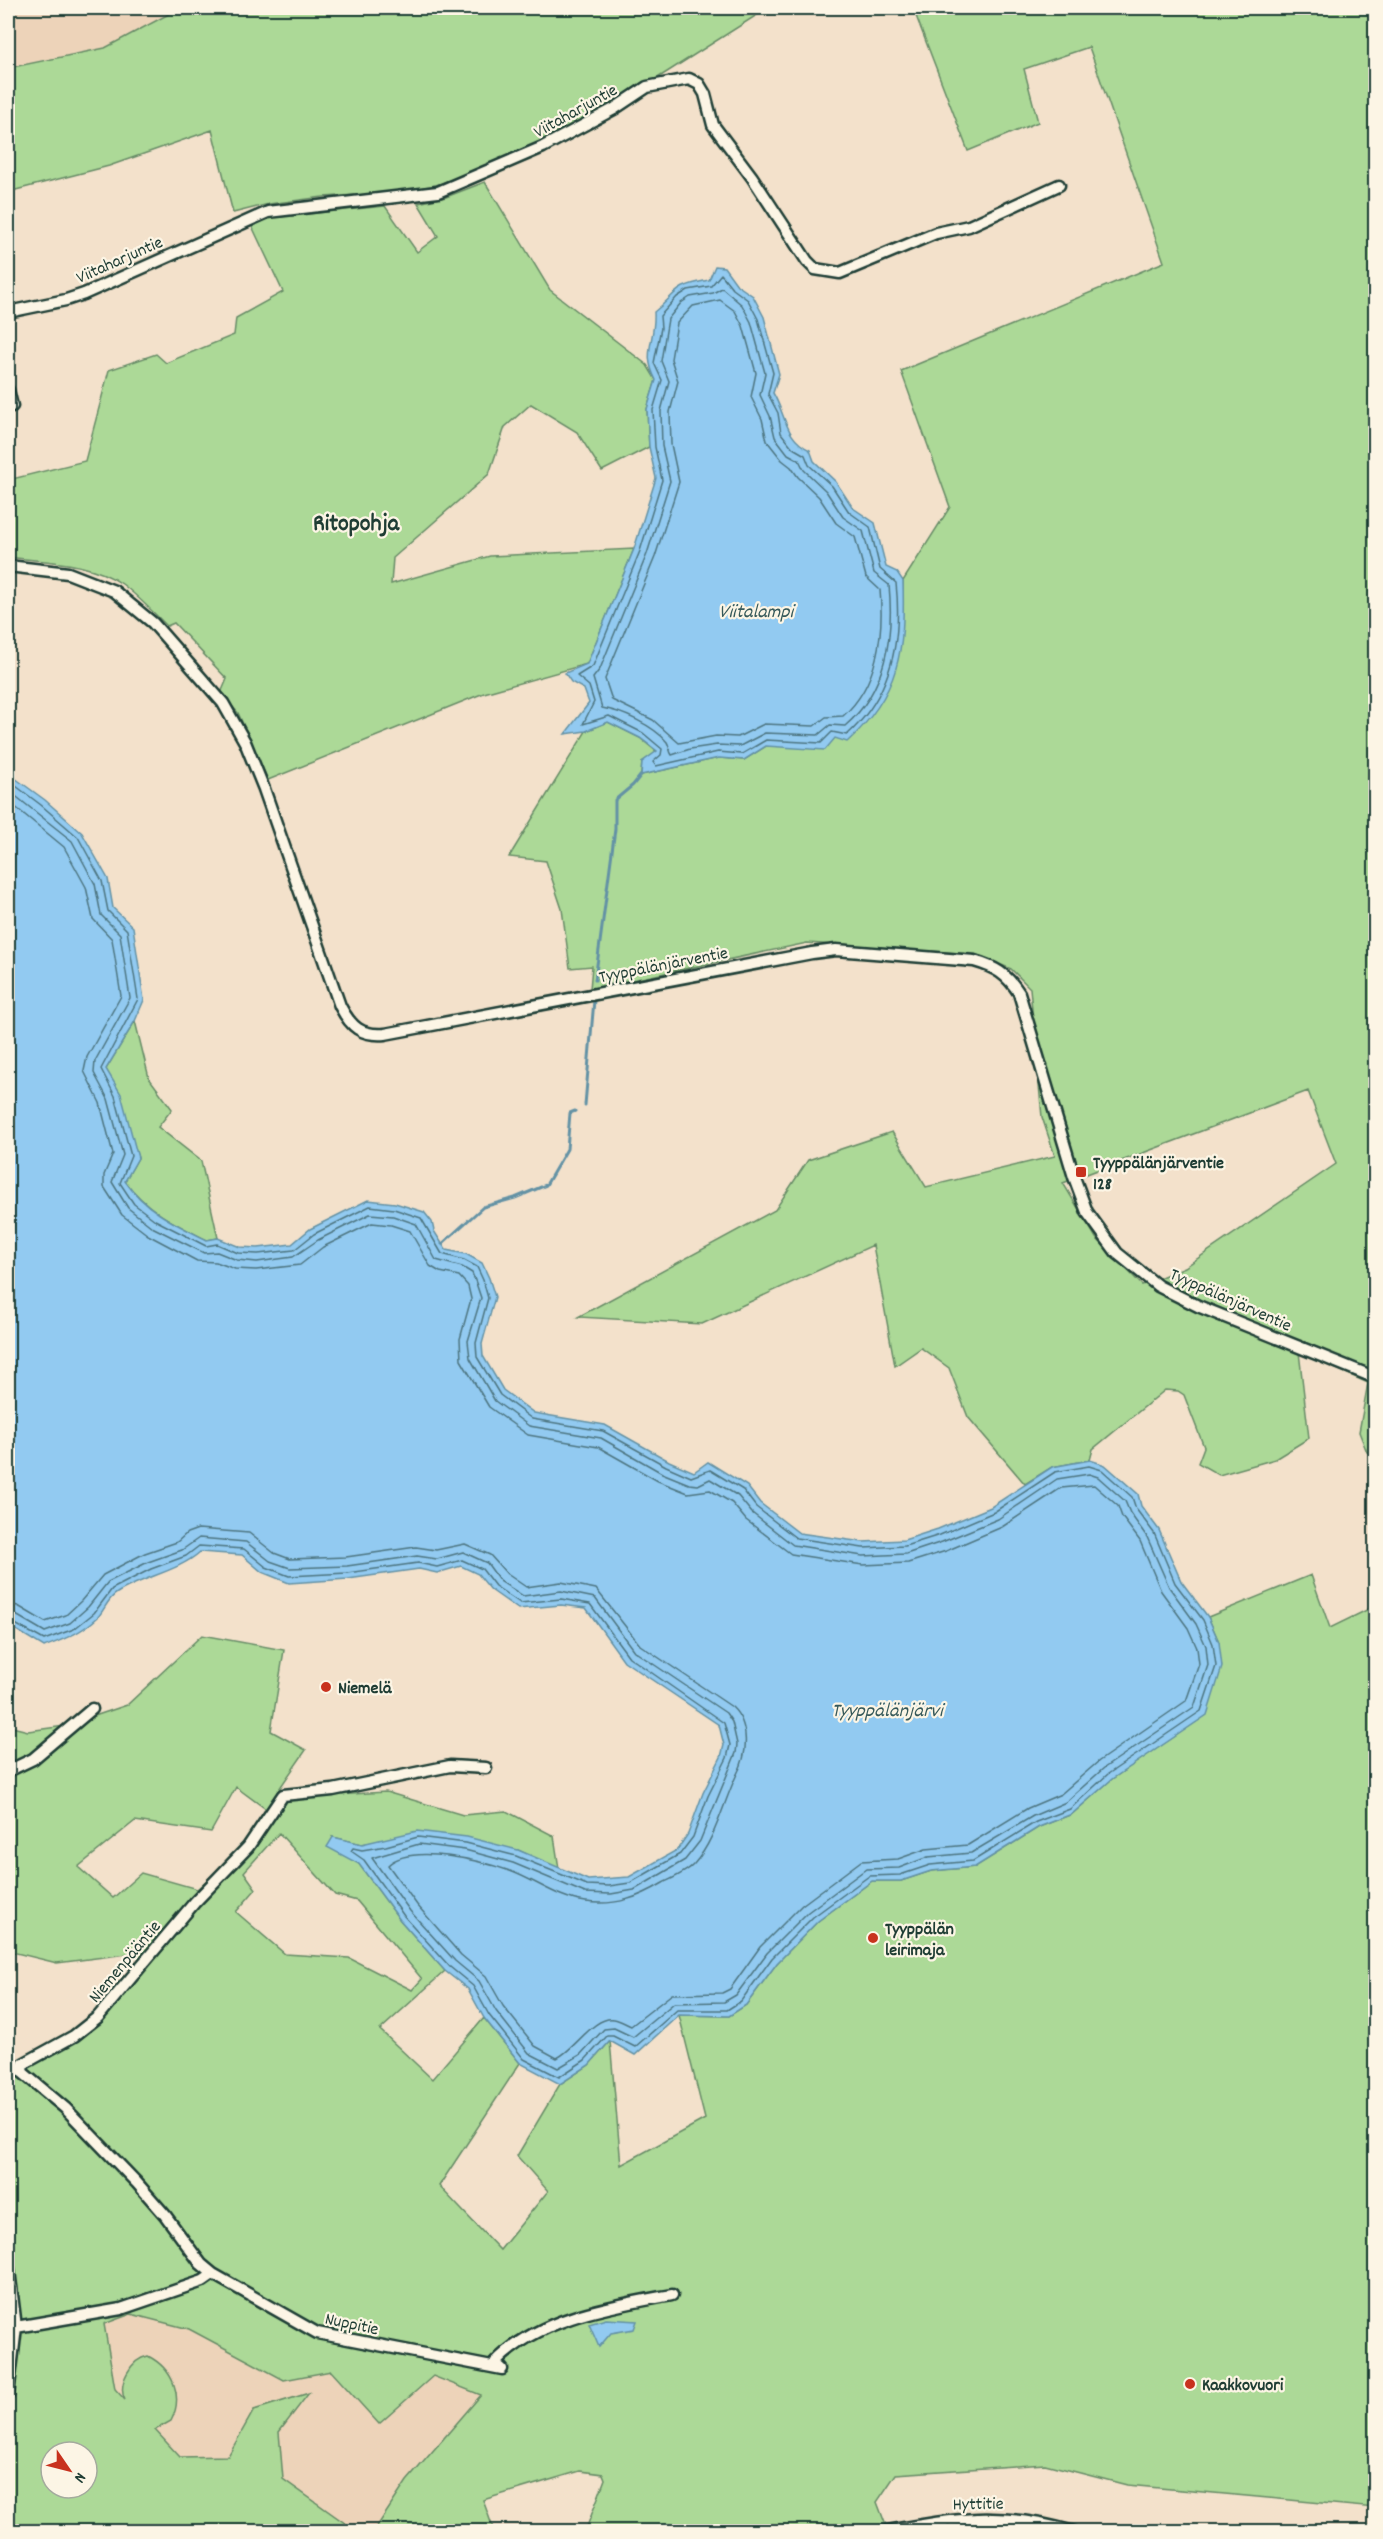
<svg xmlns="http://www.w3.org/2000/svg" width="1383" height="2539" font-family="Dekko,sans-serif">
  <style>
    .built { fill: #edd3b9 }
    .green { fill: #acd997; stroke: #668b66; stroke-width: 1.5; fill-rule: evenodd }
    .water { fill: #92caf1; stroke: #6492a5; stroke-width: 1.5 }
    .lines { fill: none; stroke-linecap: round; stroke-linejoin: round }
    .shore { stroke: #4d7580; stroke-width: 1.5 }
    .stream { stroke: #6492a5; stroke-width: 3 }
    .street-casing { stroke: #1f3d34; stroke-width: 15 }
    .street { stroke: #fcf5e5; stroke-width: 10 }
    .poi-dot { fill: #c8321e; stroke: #fcf5e5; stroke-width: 2 }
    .labels { text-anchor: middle; stroke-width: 4.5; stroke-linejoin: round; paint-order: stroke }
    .street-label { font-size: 18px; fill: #1f3d34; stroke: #fcf5e5 }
    .poi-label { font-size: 18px; font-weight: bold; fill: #1f3d34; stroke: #fcf5e5; text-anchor: start }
    .water-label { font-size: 20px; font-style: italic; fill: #36595a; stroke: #fcf5e5 }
    .district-label { font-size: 24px; font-weight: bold; fill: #1f3d34; stroke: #fcf5e5 }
  </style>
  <rect width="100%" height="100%" fill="#f3e1cb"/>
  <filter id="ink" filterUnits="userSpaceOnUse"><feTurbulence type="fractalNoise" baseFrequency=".0167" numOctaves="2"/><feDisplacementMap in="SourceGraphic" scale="12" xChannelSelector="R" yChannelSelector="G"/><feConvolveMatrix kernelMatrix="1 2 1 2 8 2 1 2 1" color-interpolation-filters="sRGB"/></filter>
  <g filter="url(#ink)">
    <path class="built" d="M8,8H180L105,48L8,68Z
      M131,2314L189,2329L284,2380L330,2371L379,2424L433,2376L482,2395L407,2481L374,2531H356L283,2479L279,2432L308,2394L254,2410L228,2456L181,2457L115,2389L104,2324Z"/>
    <path class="green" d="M180,8H768L634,93L544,142L479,170L436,185L390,193L323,197L269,204L233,213L212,130L109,166L8,192V68L105,48Z
      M913,8H1375V1453L1367,1452L1359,1432L1368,1383L1299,1352L1309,1438L1275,1459L1219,1475L1198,1463L1204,1447L1184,1395L1178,1391L1165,1390L1093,1449L1090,1460L1052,1467L1025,1484L968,1417L949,1368L921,1348L895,1366L873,1245L702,1324L578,1317L775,1210L808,1160L892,1132L926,1187L1055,1156L1042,1117L1030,988L1011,969L975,954L807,943L590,989L592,966L570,968L562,909L546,861L509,857L586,731L608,722L640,738L657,752L642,762L641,775L719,758L744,760L766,746H789L903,602V581L950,507L901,371L1164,262L1089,47L1024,69L1038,122L968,151ZM1308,1091L1336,1164L1185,1267L1142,1285L1096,1238L1063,1183Z
      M485,182L550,290L647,365L656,380L647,409L649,447L602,471L577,432L531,404L505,427L489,474L393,558L391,584L490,556L634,549L587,664L484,693L268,780L238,713L221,693L227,679L174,623L167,626C152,611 138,596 122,584C90,561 44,562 8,557V480L85,461L109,370L156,354L166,363L234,335L236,318L283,292L251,224L268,218L385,206L417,252L438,236L418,203L446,197Z
      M135,1021L149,1078L172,1109L158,1127L201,1161L218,1238L207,1240C175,1224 147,1211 125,1181L138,1158L106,1069Z
      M1311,1575L1330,1628L1375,1606V2508L1127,2485L1045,2464L896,2474L877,2502L888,2531L585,2532L605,2479L603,2474L580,2471L483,2500L494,2531H374L407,2481L481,2395L433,2376L379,2424L331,2371L284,2380L189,2329L131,2314L104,2324L115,2389L125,2400C117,2384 131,2359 148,2356C173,2369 184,2396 171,2421L155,2430L180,2457L228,2456L254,2410L309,2393L279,2432L283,2479L356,2531H8V2071L89,2029L147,1965L135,1953L57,1963L8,1951V1726L28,1731L65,1726L127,1705L202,1635L284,1650L271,1731L306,1750L277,1792L284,1798L386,1792L463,1815L506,1811L554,1836L559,1869L518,1850L385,1840L362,1844L333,1837L359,1864L400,1920L445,1971L380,2030L432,2079L484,2018L520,2063L439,2186L500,2250L548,2191L517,2156L560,2084L589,2065L610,2041L621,2165L705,2119L679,2015L729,2016L746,2005L777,1963L818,1921L872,1881H901L931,1871L975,1867L1039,1827L1072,1814L1112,1779L1206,1715L1219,1642L1208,1617ZM236,1787L267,1810L237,1853L197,1889L141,1873L113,1898L78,1867L135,1821L211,1832ZM279,1833L335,1895L357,1901L422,1979L412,1990L349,1958L285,1954L236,1912L256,1889L244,1872ZM51,2452H87V2488H51Z"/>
    <path class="water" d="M715,266L724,267L737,285L753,296L764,317L779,374L773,393C786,415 785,439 810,450L814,461L836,482L853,508L875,523L886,567L897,572L903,581C905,650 900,694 847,742L835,738L825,750L766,746L744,760L719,758L641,775L642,762L657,751L640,738L608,722L586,731L565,734L589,703L584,689L571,682L565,673L587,664L634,549L656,478L649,447L647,409L656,380C641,352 656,341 654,312C680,291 672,287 709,280Z
      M8,773L45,800L82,833L108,879L113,908L133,927L144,1000L135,1021L106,1069L121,1094L138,1158L125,1181C146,1211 175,1224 207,1240L218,1238L240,1247L258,1248L292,1244L310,1229L368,1200L395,1203L424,1212L432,1222L434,1231L446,1250L466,1254L482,1263L489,1278L495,1297L482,1344L483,1356L503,1390L534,1413L605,1425L669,1461L694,1472L708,1462L747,1486L760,1503L799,1533L863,1542L904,1540L938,1529L991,1507L1052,1467L1090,1460L1105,1465L1138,1494L1141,1506L1159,1530L1181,1581L1208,1617L1219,1642L1222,1667L1207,1715L1112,1779L1072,1814L1039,1827L975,1867L931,1871L901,1881H872L818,1921L777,1963L746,2005L729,2016L679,2015L635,2055L610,2041L589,2065L560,2084L520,2063L484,2018L468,1989L445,1971L400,1920L359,1864L327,1847L333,1837L362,1844L417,1831L467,1837L518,1850L588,1880L629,1877L677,1850L688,1834L703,1793L721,1757L724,1745L719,1725L624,1661L586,1608L561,1605L518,1609L491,1590L478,1574L461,1566L437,1573L419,1569L348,1579L289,1583L262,1572L242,1555L200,1552C179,1571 142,1577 117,1593C108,1598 104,1611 97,1618C81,1633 64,1639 44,1647L8,1625Z
      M606,2319L637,2321L634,2329L611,2333L599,2347L589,2324Z"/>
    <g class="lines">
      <path class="shore" d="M721,274L733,289L748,300L758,319L773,373L768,394L778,413L781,433L793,448L805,455L809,465L832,486L849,512L870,527L880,569L896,583C902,640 892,695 847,735L832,732L821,743L766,740L742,754L718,752L656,766L653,762L661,755L662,749L643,733L609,716L583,724L594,702L589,686L577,676L593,666L640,551L662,480L655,447L653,410L662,380L654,363L661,328L660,316L677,297L688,290L711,286Z
        M722,288L742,305L751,322L765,373L760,395L770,416L775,437L788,454L799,460L804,470L826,491L843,517L863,531L874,573L889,585C894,636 886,691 845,726L830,725L818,735L765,733L740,746L717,745L690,749L672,755C669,751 670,747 667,742C654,726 622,711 602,708L593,678L600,669L647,554L670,481L662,446L661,411L669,381L661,361L668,319L681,303L690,297L713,293Z
        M720,300L735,311L743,326L756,373L751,397L762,419L767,441L782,460L791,467L798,477L819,497L836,523L855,537L866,577L880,590C884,634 878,685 843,716L826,717L814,726L764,724L738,737L716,736L679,743L653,720L612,700L605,679L655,557L679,482L671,444L670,412L678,381L671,359L677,323L693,306Z
        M8,780L41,805L78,837L102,881L108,911L127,930L138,999L101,1069L115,1096L131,1156L120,1183L134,1204L155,1220L206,1246L217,1244L238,1253L258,1254L294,1250L314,1234L370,1206L394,1209L421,1218L442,1254L464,1260L477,1267L483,1280L488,1298L476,1343L477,1357L500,1395L532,1419L603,1431L666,1466L691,1477L710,1470L743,1490L756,1507L796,1538L863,1548L905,1546L940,1535L994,1512L1055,1472L1089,1466L1102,1470L1132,1497L1136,1509L1154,1533L1175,1583L1203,1620L1213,1644L1216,1666L1201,1711L1108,1774L1070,1809L1036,1822L973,1861L930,1865L900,1875L869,1876L813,1917L772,1958L741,2001L727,2010H677L635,2047L613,2036H607L585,2060L559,2077L524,2059L489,2015L473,1986L450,1967L404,1916L364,1860L351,1851L353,1848L362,1850L386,1846L418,1837L466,1843L516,1856L587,1885L609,1886L630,1883L680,1854L693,1837L708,1796L727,1758L730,1745L724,1723L629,1657L590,1604L561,1599L520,1603L495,1586L482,1569L462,1560L437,1567L418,1563L347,1573L289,1576L266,1567L244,1549L199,1546L186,1556L151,1569L112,1589L94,1613L74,1629L44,1640L8,1620
        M8,790L72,841L95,884L101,915L120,934L130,998L95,1061L94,1073L108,1099L123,1155L112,1182L128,1208L152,1227L204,1253L217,1252L237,1260L257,1262L293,1257L318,1240L370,1214L393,1216L416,1224L436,1260L462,1267L472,1273L476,1283L481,1298L468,1341L470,1358L495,1401L529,1426L601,1438L662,1473L689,1484L698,1485L710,1479L738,1496L752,1513L793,1545L863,1556L906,1554L942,1542L998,1519L1057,1479L1089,1474L1098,1477L1125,1501L1130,1513L1147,1537L1169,1587L1196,1624L1206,1646L1208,1665L1194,1707L1104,1768L1066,1802L1033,1816L971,1853L928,1857L899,1868L866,1869L808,1912L767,1953L736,1995L724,2002L674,2003L633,2037L614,2028L604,2029L580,2055L558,2068L529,2053L496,2011L479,1981L455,1961L410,1911L372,1858L419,1844L465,1850L513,1863L585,1893L611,1894L634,1890L685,1860L700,1841L736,1753L737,1744L732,1722L726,1713L634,1651L595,1598L561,1591L523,1596L500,1581L487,1563L463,1552L437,1559L417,1556L347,1566L290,1568L270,1561L246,1542L199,1538L182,1550L148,1562L108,1582L88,1607L70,1623L45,1632L16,1615L8,1613
        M8,801L64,847L86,887L93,919L112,939L121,996L87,1057L84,1071L100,1103L113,1154L104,1175V1187L122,1215L148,1235L197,1261L216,1262L235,1269L256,1270L300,1265L323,1247L372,1223L391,1225L410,1231L430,1266L440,1272L459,1276L468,1286L471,1299L460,1339L461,1360L489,1407L528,1435L598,1447L658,1481L688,1493L710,1490L732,1503L746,1520L791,1554L863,1565L908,1563L946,1551L1002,1527L1061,1488L1094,1485L1118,1506L1122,1517L1140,1541L1161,1591L1188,1628L1197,1648L1199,1664L1186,1701L1099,1761L1061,1794L1028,1808L968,1845L926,1849L898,1859L861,1861L802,1905L760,1947L730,1989L722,1993L672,1994L631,2026C626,2024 620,2020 614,2019C593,2016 576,2049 557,2058L535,2046L503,2006L486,1976L461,1955L417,1905L388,1865C411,1843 482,1861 510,1871C535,1880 559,1899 586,1902C616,1906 638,1898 663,1883C673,1878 687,1872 694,1864C716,1839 723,1803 737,1774C748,1754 750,1724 732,1707L640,1645L596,1589L561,1582L526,1587L507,1574L490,1555L465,1544L436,1550L416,1547L346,1557L290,1559L274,1553L249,1533L198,1529L187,1533L177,1542L145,1553L103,1575L81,1601L66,1615L45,1622L18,1606L8,1604"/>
      <path class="stream" d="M595,980L615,829V800L633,785L641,775
        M585,1105L594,1000
        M442,1244L483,1207L515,1198L546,1185L567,1149L570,1113L575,1111"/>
      <g class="street-casing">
        <path id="street" d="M8,312L66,300L84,294L268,212L438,192L543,147L614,109L647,87L689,79L699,84L705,94L713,125L752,177L807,261L815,269L840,273L936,233L969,226L1059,185
          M8,390L12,406
          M8,566L68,573L114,591L153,623L223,703L245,742L264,789L340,1006C351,1027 361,1036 385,1034L812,953L836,950L974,961C995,967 1007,974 1019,993L1074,1177L1087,1212L1117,1253L1158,1286L1198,1306L1376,1378
          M486,1768L450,1766L333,1790L283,1795L248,1847L195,1902L98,2017L74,2036L23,2064L22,2072L65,2108L137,2183L165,2215L201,2264L213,2274L317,2333L502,2369
          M8,1771L33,1759L92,1709
          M8,2262L16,2327L8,2395
          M16,2327L121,2309L203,2281L213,2274
          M502,2369L495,2363C538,2317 613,2306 672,2295
          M882,2532C953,2518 1003,2511 1074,2532"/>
      </g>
      <use href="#street" class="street"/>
    </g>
  </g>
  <g class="poi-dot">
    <rect x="1075" y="1166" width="12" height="12" rx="3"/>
    <circle cx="326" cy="1687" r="6"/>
    <circle cx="873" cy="1938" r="6"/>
    <circle cx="1190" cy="2384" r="6"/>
  </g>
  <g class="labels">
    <g class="street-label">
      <text transform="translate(575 110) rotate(-29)" y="6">Viitaharjuntie</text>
      <text transform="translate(119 259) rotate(-24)" y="6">Viitaharjuntie</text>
      <text transform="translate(663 964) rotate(-11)" y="6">Tyyppälänjärventie</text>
      <text transform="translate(1231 1299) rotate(24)" y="6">Tyyppälänjärventie</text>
      <text transform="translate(124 1961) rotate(-50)" y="6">Niemenpääntie</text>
      <text transform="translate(352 2323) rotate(12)" y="6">Nuppitie</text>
      <text transform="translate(978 2503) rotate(-1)" y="6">Hyttitie</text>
    </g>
    <g class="poi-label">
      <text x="1093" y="1168">Tyyppälänjärventie<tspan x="1093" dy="21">128</tspan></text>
      <text x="338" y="1693">Niemelä</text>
      <text x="885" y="1934">Tyyppälän<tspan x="885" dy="21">leirimaja</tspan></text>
      <text x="1202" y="2390">Kaakkovuori</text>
    </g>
    <g class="water-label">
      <text x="756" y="617">Viitalampi</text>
      <text x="887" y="1716">Tyyppälänjärvi</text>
    </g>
    <g class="district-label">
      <text x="356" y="530">Ritopohja</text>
    </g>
  </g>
  <rect width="1383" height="2539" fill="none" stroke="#fcf5e5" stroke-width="30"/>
  <rect x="15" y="15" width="1353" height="2509" fill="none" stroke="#1f3d34" stroke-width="2" filter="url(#ink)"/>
  <g transform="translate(69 2470) rotate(125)"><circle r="28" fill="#fcf5e5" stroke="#a4ab9e" stroke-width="1.5"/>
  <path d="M0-4.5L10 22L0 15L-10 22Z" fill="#c8321e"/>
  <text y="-9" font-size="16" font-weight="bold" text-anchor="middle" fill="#1f3d34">N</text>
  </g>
</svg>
